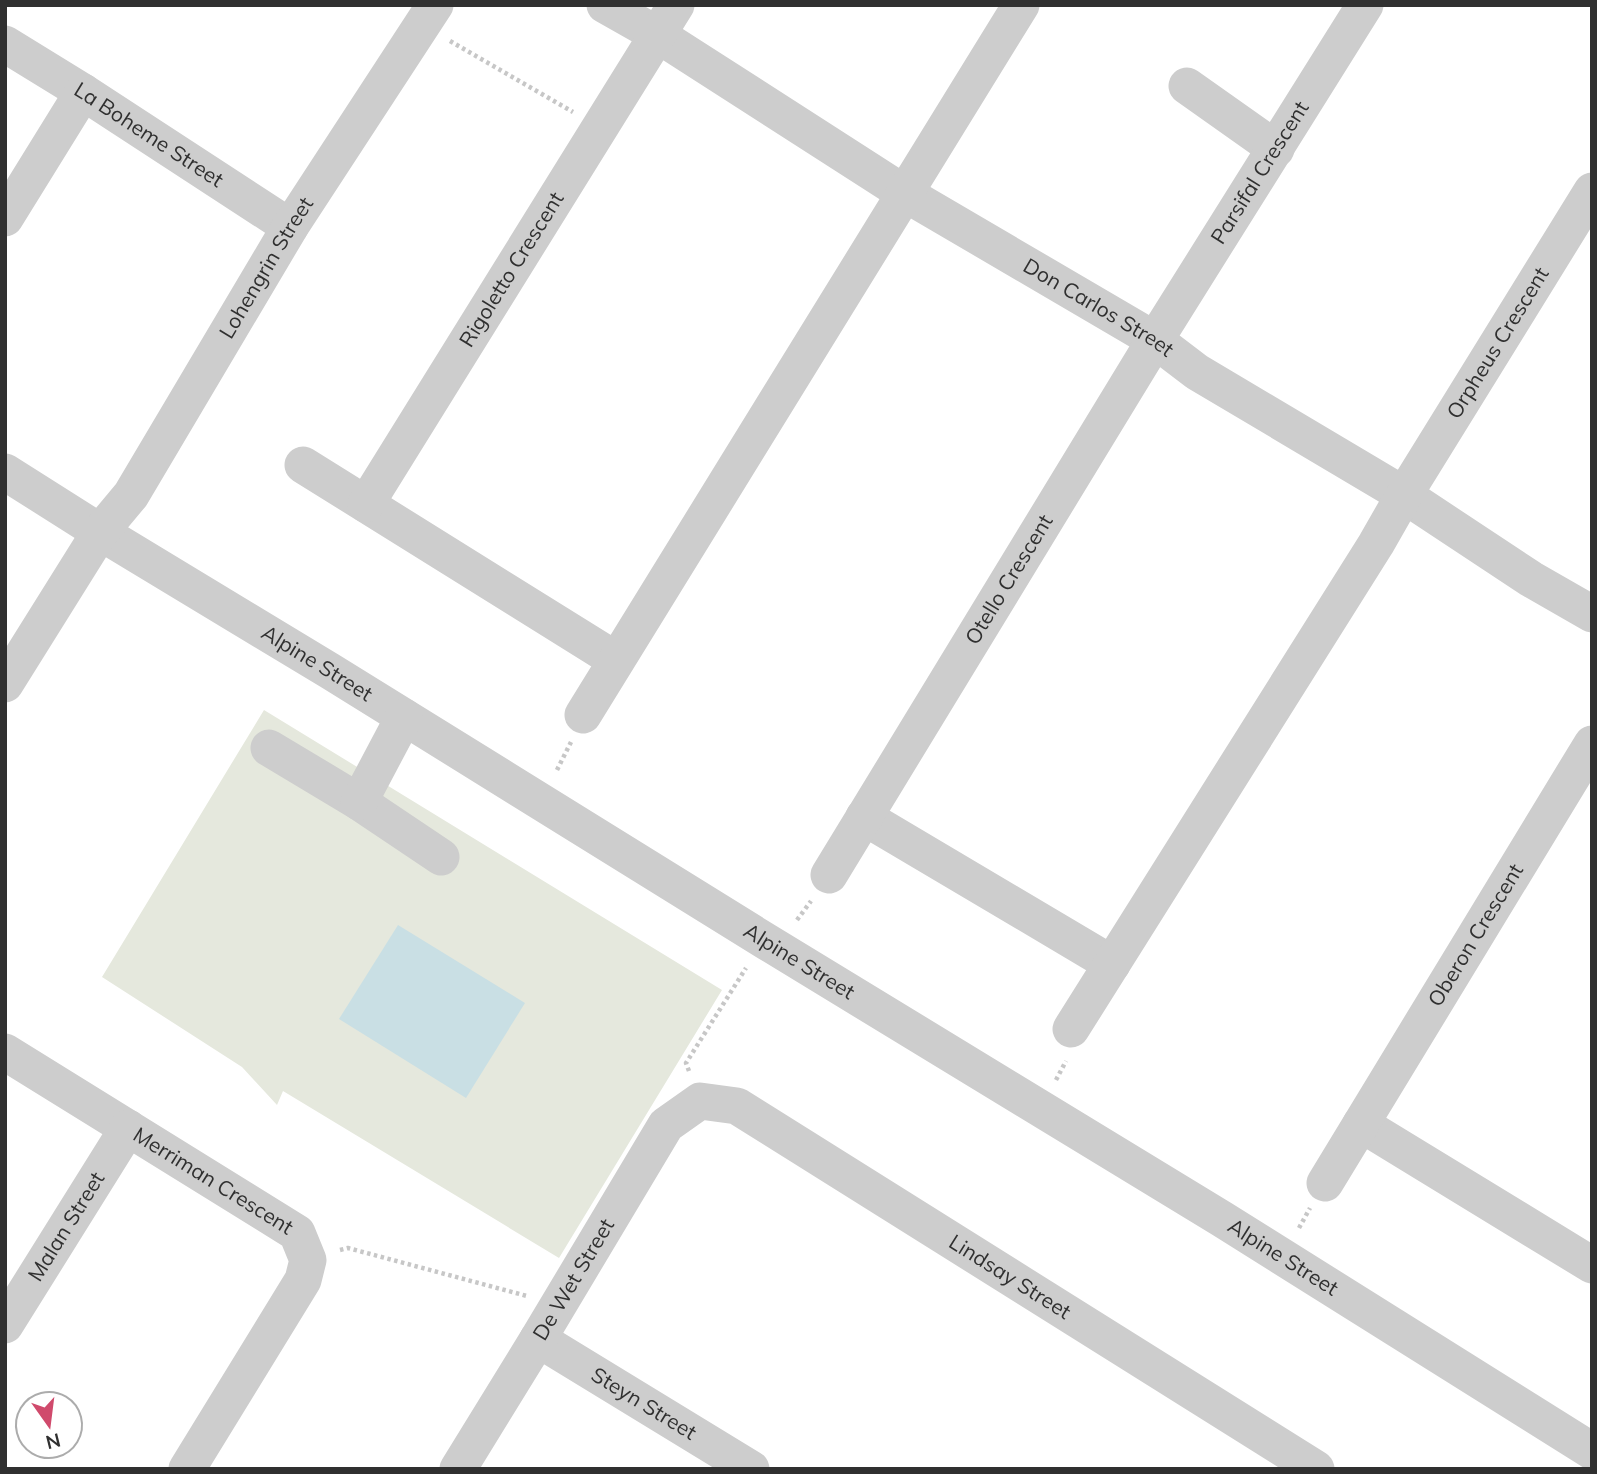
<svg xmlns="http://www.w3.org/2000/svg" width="1597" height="1474" font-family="Mulish,sans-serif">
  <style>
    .green { fill: #e5e8dd }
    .water { fill: #c9dfe4 }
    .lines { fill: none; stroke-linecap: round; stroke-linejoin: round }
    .path { stroke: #c7c7c7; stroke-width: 4.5; stroke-dasharray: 3.5 3.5; stroke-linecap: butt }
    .minor { stroke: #cdcdcd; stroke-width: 37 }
    .labels { text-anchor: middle; stroke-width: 7; stroke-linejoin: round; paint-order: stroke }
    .street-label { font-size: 21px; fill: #303030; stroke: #fff }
  </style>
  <rect width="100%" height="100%" fill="#fff"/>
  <path class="green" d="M264,710L722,990L559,1258L283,1091L277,1105L242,1067L102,977Z"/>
  <path class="water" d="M398,925L525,1003L466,1098L339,1019Z"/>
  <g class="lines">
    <path class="path" d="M450,41L573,112
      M557,770L571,742
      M797,920L811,901
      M689,1071L686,1063L746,968
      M1056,1080L1066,1061
      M1299,1228L1310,1208
      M340,1250L348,1248L527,1296"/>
    <g class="minor">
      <path id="s1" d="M605,5L658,35L904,193L1155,340L1197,372L1404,495L1531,579L1592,614"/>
      <path id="s2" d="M5,44L83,92L290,227"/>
      <path d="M1187,86L1276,149"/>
      <path d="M5,218L83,92"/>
      <path d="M303,465L616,660"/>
      <path id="s3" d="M5,472L100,532L330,671L767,942L1222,1219L1592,1451"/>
      <path id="s4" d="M366,504L676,5"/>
      <path id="s5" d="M5,684L100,532L131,495L290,227L435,5"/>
      <path d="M583,715L1021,5"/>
      <path d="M269,748L359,802L441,857"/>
      <path d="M359,802L404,717"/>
      <path d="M864,817L1112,964"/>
      <path id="s6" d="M829,875L1155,340L1365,5"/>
      <path id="s7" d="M1071,1029L1376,544L1404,495L1592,191"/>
      <path id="s8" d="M5,1052L297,1233L308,1260L303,1280L187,1469"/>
      <path d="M1361,1124L1592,1265"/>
      <path id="s9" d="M1325,1183L1592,744"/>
      <path id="s10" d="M5,1325L128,1128"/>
      <path id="s11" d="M538,1339L751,1469"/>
      <path id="s12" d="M458,1469L538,1339L666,1125L700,1101L737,1106L1316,1469"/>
    </g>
  </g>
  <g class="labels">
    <g class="street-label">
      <text dy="7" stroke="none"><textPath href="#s2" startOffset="170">La Boheme Street</textPath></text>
      <text dy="7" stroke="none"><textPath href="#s6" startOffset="824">Parsifal Crescent</textPath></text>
      <text dy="7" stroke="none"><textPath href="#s5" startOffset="492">Lohengrin Street</textPath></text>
      <text dy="7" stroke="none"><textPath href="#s4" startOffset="276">Rigoletto Crescent</textPath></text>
      <text dy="7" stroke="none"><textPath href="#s1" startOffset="579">Don Carlos Street</textPath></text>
      <text dy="7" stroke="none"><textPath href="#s7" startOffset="808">Orpheus Crescent</textPath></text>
      <text dy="7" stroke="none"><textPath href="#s6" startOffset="346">Otello Crescent</textPath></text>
      <text dy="7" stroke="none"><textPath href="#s3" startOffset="366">Alpine Street</textPath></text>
      <text dy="7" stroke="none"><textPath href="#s9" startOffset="290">Oberon Crescent</textPath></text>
      <text dy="7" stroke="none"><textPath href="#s3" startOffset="933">Alpine Street</textPath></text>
      <text dy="7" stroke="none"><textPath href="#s8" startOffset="245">Merriman Crescent</textPath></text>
      <text dy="7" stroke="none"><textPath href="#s10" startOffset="116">Malan Street</textPath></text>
      <text dy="7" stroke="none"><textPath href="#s3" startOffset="1500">Alpine Street</textPath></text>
      <text dy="7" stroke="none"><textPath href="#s12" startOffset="803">Lindsay Street</textPath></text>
      <text dy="7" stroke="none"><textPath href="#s12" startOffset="222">De Wet Street</textPath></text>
      <text dy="7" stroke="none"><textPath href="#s11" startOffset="124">Steyn Street</textPath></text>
    </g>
  </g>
  <rect width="1597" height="1474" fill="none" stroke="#303030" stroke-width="14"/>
  <g transform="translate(49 1425) rotate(166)"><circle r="33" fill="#ffffff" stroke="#acacac" stroke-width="2"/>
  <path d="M0-5L12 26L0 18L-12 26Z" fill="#d04a6c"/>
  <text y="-10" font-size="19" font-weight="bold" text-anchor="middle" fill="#303030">N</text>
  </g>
</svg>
